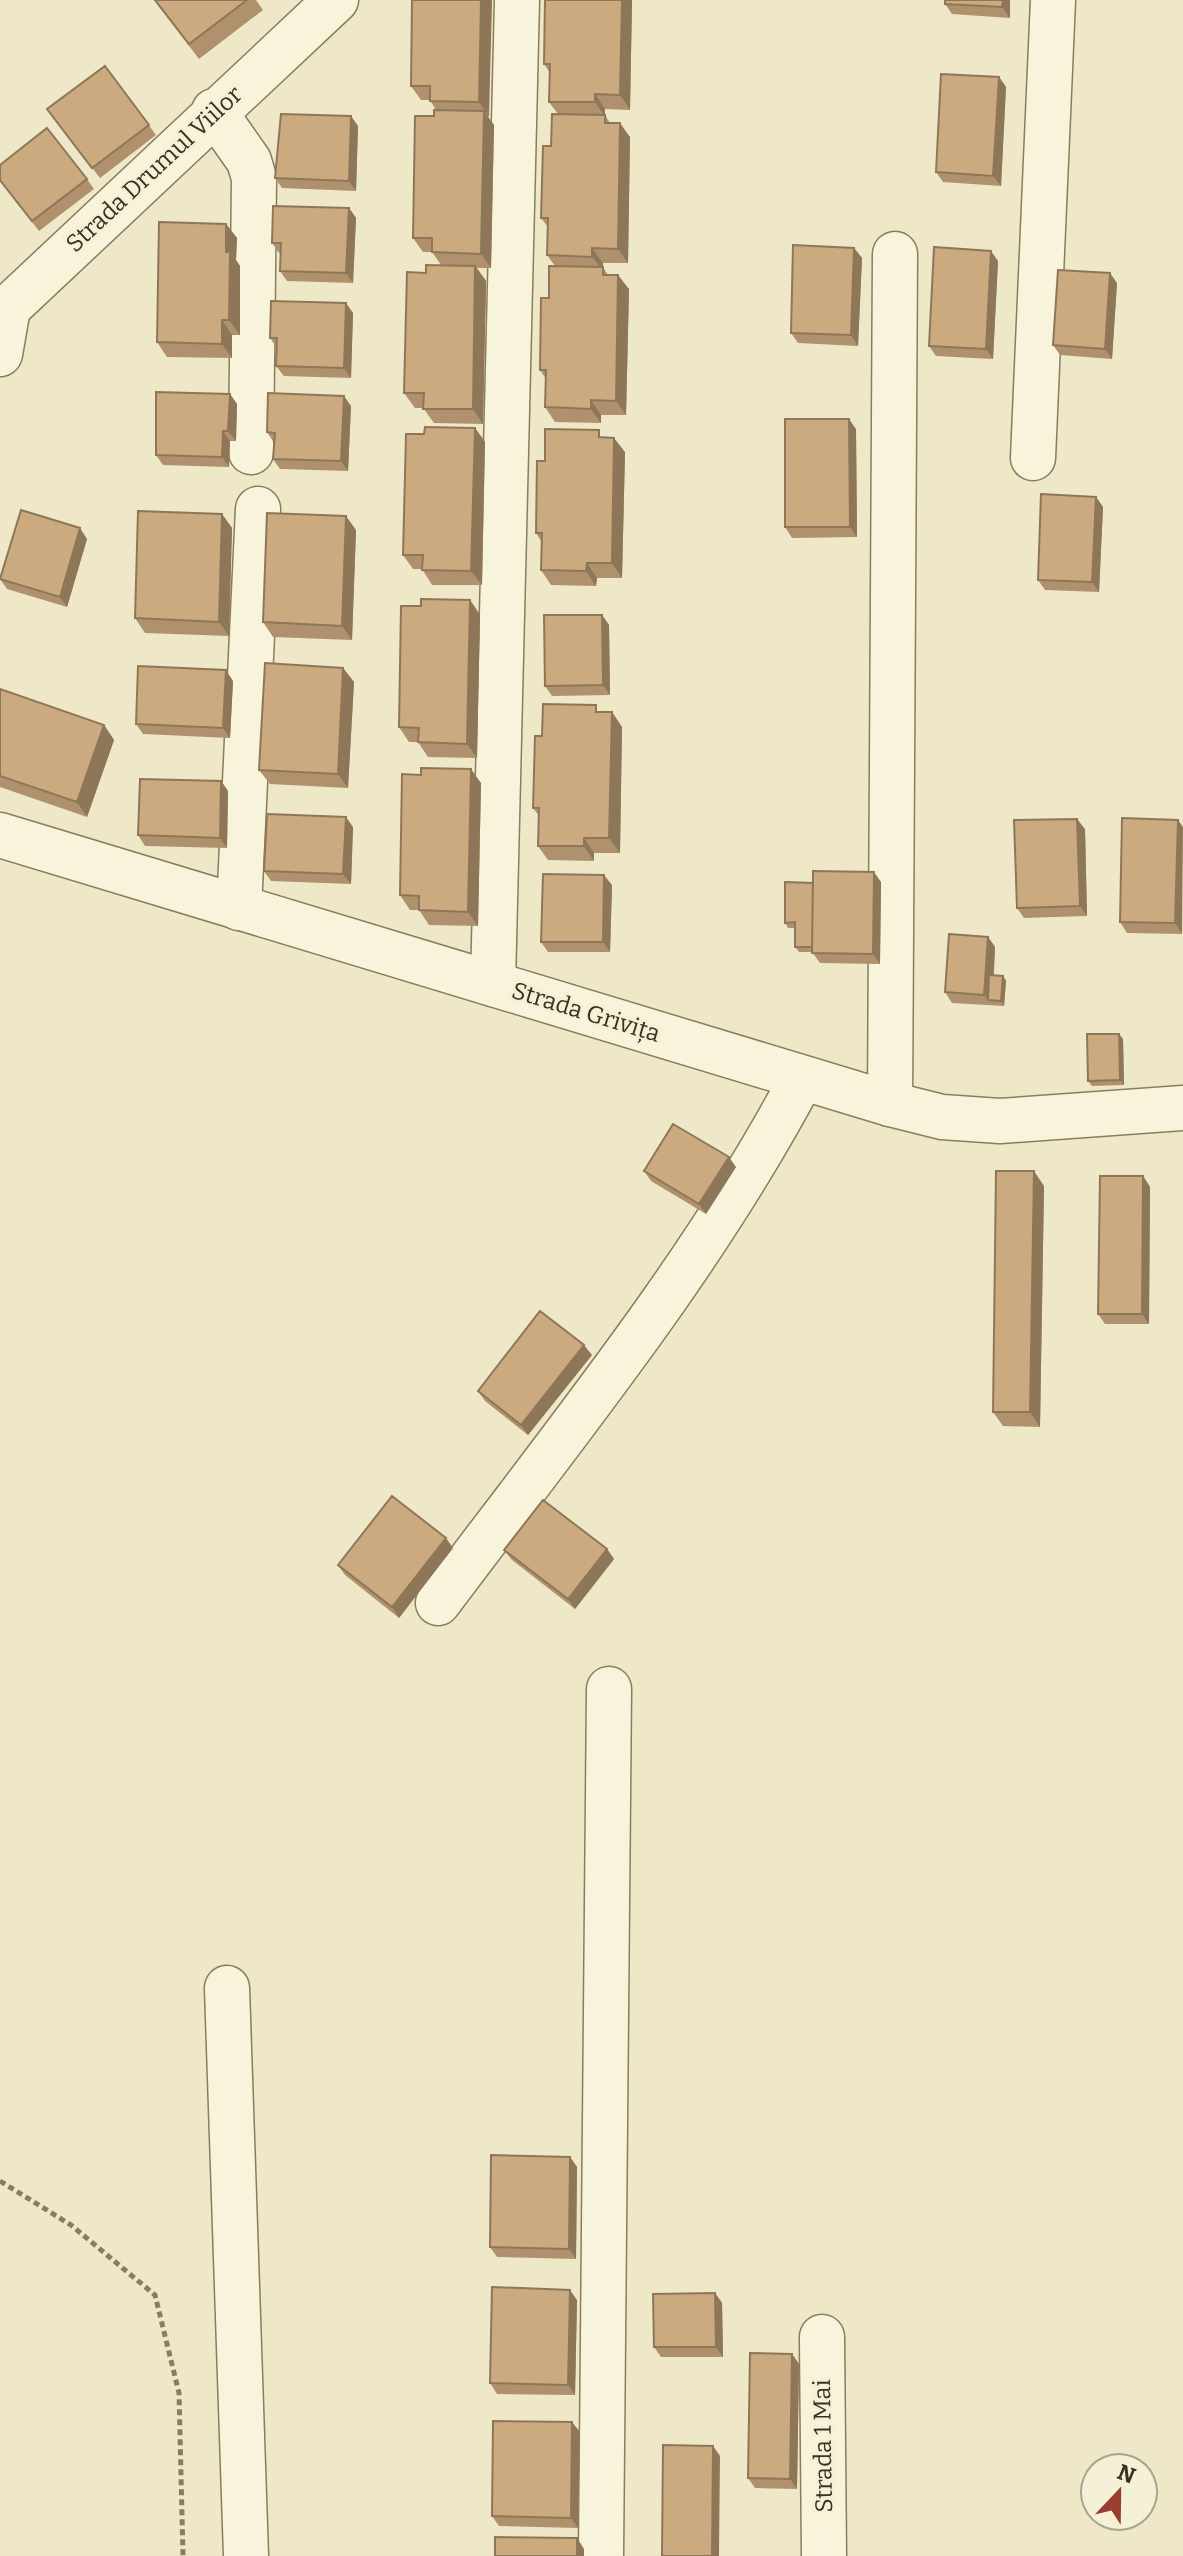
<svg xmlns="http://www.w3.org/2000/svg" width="1183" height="2556" font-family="Bitter,serif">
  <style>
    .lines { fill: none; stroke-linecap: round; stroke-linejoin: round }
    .minor-casing { stroke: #8a7c5d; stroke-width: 47 }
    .tertiary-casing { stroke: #8a7c5d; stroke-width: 47 }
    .path { stroke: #8a7c5d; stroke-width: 5; stroke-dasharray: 6 4; stroke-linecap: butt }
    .minor { stroke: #f8f4db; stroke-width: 44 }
    .tertiary { stroke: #f8f4db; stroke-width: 44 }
    .wall { fill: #af926d }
    .shaded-wall { fill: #8e7759 }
    .building { fill: #cbaa7f; stroke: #8e7759; stroke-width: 2 }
    .labels { text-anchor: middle; stroke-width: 6; stroke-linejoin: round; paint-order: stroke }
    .street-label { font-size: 24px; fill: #3a3120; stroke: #f5f1d7 }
  </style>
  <rect width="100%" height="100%" fill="#eee8c8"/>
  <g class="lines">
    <g class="minor-casing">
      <path id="minor" d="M214,111L249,161L254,178L251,452
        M0,354L8,308L336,0
        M1033,458L1053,0
        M239,908L258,509
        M493,984L517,0
        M890,1104L895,254
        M438,1603C566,1432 702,1267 802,1078
        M227,1988L246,2556
        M822,2337L824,2556
        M601,2556L609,1689"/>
    </g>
    <g class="tertiary-casing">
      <path id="tertiary" d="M0,835L890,1104L942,1117L1000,1121L1183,1108"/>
    </g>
    <path class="path" d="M0,2181L71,2225L155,2295L179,2393L183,2556"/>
    <use href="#minor" class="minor"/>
    <use href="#tertiary" class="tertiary"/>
  </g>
  <path class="wall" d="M154,0H256L263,10L199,59Z
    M412,0H492L488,117L494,125L491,268H477L486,281L483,424L434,423L423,408H415L404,393L426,273L441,265L432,252H423L413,238L436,110L430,100H421L411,86Z
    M632,0L630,110L605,109V115L610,123L630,137L628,263H603V267L608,275L629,289L626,415H601V423L555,422L545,407L546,379L540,370L549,298L555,266L547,255L548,227L541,218L551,146L558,114L549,102L550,73L544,64Z
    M945,0H1010V18L952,14L945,4Z
    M105,66L156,135L100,178L54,119Z
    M999,77L1006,87L1001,186L943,182L936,172Z
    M358,126L356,191L282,188L275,178Z
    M0,165L87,179L94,189L39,231L0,181Z
    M349,208L356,218L353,283L287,281L280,271L281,253H279L272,243Z
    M226,224L237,238L236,260L240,266V335H232V358L167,357L157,342Z
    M854,248L862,258L858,346L798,343L791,333Z
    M998,261L993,359L936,356L929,346Z
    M1117,283L1112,359L1060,355L1053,345Z
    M353,313L351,378L284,376L276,366L277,348L270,338Z
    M230,394L237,404L236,441H230L229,467L163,465L156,455Z
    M351,406L348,471L280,469L273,459L274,443L267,432Z
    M475,428L485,442L482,585H432L422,569H413L403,555L424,434Z
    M856,429L857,537L792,538L785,527Z
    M604,437L625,452L622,578H597L596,586L551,585L541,570V541L536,533L545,461Z
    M1096,497L1103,507L1099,592L1045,590L1038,580Z
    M222,514L232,528L229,636L145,633L135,618Z
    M356,530L352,640L273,637L263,622Z
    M87,539L67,607L7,589L0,579Z
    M470,600L480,615L477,758L428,757L418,742H409L399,727L421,606Z
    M602,615L609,625L610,695L552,696L545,686Z
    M343,668L354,682L348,788L270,784L259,770Z
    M233,681L230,738L143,734L136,724Z
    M0,689L104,725L114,740L87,817L0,787Z
    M602,712H612L622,727L620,853H594V861L548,860L538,846L539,816L533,808L542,736Z
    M421,775L481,783L478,926L429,925L419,910H410L400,895Z
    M221,781L228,791L227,848L145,846L138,835Z
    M1122,818L1182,934L1127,933L1120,922Z
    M353,827L351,884L271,881L264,871Z
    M1085,829L1087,916L1024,918L1017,908Z
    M881,882L880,964L820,963L812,952H799L795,947V928H788L785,923L813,883Z
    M612,885L610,952H548L541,942Z
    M988,937L995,947L994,975L1003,976L1006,981L1004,1006L952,1003L945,992Z
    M1123,1039L1124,1085L1092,1086L1088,1081Z
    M736,1167L706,1214L651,1181L644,1171Z
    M1143,1176L1150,1187L1149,1324H1105L1098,1314Z
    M1044,1186L1040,1427L1003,1426L993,1412Z
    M592,1355L528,1435L485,1401L478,1391Z
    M453,1548L399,1618L345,1575L338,1565Z
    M607,1549L614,1559L575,1609L512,1560L504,1550Z
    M570,2157L577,2167L576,2259L497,2257L490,2247Z
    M715,2293L722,2303L723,2357H661L654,2347Z
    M577,2300L575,2395L497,2394L490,2383Z
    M792,2354L799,2364L797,2489L755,2488L748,2478Z
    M580,2432L578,2528L499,2526L492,2516Z"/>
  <path class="shaded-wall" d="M481,0H492L489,117L479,102Z
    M622,0H632L630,110L620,95Z
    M1003,0H1010V18L1002,7Z
    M999,77L1006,87L1001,186L993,176Z
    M595,94L605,109V117L595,102Z
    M484,111L494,125L491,268L481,254Z
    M351,116L358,126L356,191L349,181Z
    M620,123L630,137L628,263L618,249Z
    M349,208L356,218L353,283L346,273Z
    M226,224L237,238L236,260L240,266V335L229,320L226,252Z
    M592,248L603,263V271L592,257Z
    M854,248L862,258L858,346L851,335Z
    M991,251L998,261L993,359L986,349Z
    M475,266L486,281L483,424L473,409Z
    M1110,273L1117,283L1112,359L1105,349Z
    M618,275L629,289L626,415L616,401Z
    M346,303L353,313L351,378L344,368Z
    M222,320L232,335V358L222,344Z
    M230,394L237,404L236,441L228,431Z
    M344,396L351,406L348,471L341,461Z
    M591,400L601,415V423L591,409Z
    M849,419L856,429L857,537L850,527Z
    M475,428L485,442L482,585L471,571Z
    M223,431L230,441L229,467L222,457Z
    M614,438L625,452L622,578L612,563Z
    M1096,497L1103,507L1099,592L1092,582Z
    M222,514L232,528L229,636L219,622Z
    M346,516L356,530L352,640L342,626Z
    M80,528L87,539L67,607L60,597Z
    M587,563L597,578L596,586L586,571Z
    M470,600L480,615L477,758L467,744Z
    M602,615L609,625L610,695L603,685Z
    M343,668L354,682L348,788L338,774Z
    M226,670L233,681L230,738L223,728Z
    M612,712L622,727L620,853L609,838Z
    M104,725L114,740L87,817L77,802Z
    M471,769L481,783L478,926L468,912Z
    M221,781L228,791L227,848L220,838Z
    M346,817L353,827L351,884L343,874Z
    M1077,819L1085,829L1087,916L1080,906Z
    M1178,820L1183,827L1182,934L1175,923Z
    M584,838L594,853V861L584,846Z
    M874,872L881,882L880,964L873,954Z
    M604,875L612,885L610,952L603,942Z
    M988,937L995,947L992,1000H988L984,995Z
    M1003,976L1006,981L1004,1006L1001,1001Z
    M1119,1034L1123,1039L1124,1085L1120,1080Z
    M729,1157L736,1167L706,1214L699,1204Z
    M1034,1171L1044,1186L1040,1427L1030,1412Z
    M1143,1176L1150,1187L1149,1324L1142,1314Z
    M584,1345L592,1355L528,1435L521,1425Z
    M446,1538L453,1548L399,1618L392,1607Z
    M607,1549L614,1559L575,1609L568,1599Z
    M570,2157L577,2167L576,2259L569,2249Z
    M570,2290L577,2300L575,2395L568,2385Z
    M715,2293L722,2303L723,2357L716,2347Z
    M792,2354L799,2364L797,2489L790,2479Z
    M572,2422L580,2432L578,2528L571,2518Z
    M713,2446L720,2456L719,2556H712Z
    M577,2538L584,2549V2556H577Z"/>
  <path class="building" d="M155,0H247L189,44Z
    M412,0H481L479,102L430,101V86H411Z
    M545,0H622L620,95L595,94V102H549L550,64H544Z
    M945,0H1003L1002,7L945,4Z
    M105,66L149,125L92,168L47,109Z
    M941,74L999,77L993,176L936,172Z
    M434,110L484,111L481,254L432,252V238H413L415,116H434Z
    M281,114L351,116L349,181L275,178Z
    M552,114L605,115V123H620L618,249L592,248V257L547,255L548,218H541L543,146H551Z
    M47,128L87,179L32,221L0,180V165Z
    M273,206L349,208L346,273L280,271L281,243H272Z
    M159,222L226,224V252H230L229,320H222V344L157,342Z
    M793,245L854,248L851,335L791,333Z
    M934,247L991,251L986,349L929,346Z
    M426,265L475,266L473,409H423L424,393H404L407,272L426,273Z
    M549,266L603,267V275H618L616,401L591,400V409L545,407L546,370H540L541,298H549Z
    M1058,270L1110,273L1105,349L1053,345Z
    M271,301L346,303L344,368L276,366L277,338H270Z
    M156,392L230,394L228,431H223L222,457L156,455Z
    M268,393L344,396L341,461L273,459L275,433L267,432Z
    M785,419H849L850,527H785Z
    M425,427L475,428L471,571L422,570L423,555H403L406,434H424Z
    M545,429L599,430V437L614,438L612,563H587L586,571L541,570L542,533H536L537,461H545Z
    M1041,494L1096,497L1092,582L1038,580Z
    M21,510L80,528L60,597L0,579Z
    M138,511L222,514L219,622L135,618Z
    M267,513L346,516L342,626L263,622Z
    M421,599L470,600L467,744L418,742L419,728L399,727L401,606H421Z
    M544,615H602L603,685L545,686Z
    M265,663L343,668L338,774L259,770Z
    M138,666L226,670L223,728L136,724Z
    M0,689L104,725L77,802L0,776Z
    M543,704L596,705V712H612L609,838H584V846H538L539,808H533L535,736H542Z
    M421,768L471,769L468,912L419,910V896L400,895L402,774L421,775Z
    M140,779L221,781L220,838L138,835Z
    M267,814L346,817L343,874L264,871Z
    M1122,818L1178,820L1175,923L1120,922Z
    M1077,819L1080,906L1017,908L1014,820Z
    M813,871L874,872L873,954L812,953Z
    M543,874L604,875L603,942H541Z
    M785,882L813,883L812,947H795V922L785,923Z
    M949,934L988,937L984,995L945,992Z
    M989,975L1003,976L1001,1001L988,1000Z
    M1087,1034H1119L1120,1080L1088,1081Z
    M673,1124L729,1157L699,1204L644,1171Z
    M996,1171H1034L1030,1412H993Z
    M1100,1176H1143L1142,1314H1098Z
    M540,1311L584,1345L521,1425L478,1391Z
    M392,1496L446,1538L392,1607L338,1565Z
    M543,1500L607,1549L568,1599L504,1550Z
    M491,2155L570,2157L569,2249L490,2247Z
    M492,2287L570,2290L568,2385L490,2383Z
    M715,2293L716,2347H654L653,2294Z
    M750,2353L792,2354L790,2479L748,2478Z
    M493,2421L572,2422L571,2518L492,2516Z
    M663,2445L713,2446L712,2556H662Z
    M495,2537L577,2538V2556H495Z"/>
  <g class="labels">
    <g class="street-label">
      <text transform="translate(154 169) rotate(-43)" y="8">Strada Drumul Viilor</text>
      <text transform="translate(586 1012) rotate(17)" y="8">Strada Grivița</text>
      <text transform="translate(823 2446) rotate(-91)" y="8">Strada 1 Mai</text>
    </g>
  </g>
  <g transform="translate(1119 2492) rotate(22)"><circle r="38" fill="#f5f1d7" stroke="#aaa48e" stroke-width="2"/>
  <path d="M0-6L14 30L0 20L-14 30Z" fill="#983e2e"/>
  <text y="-12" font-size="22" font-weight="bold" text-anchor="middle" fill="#3a3120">N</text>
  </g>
</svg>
